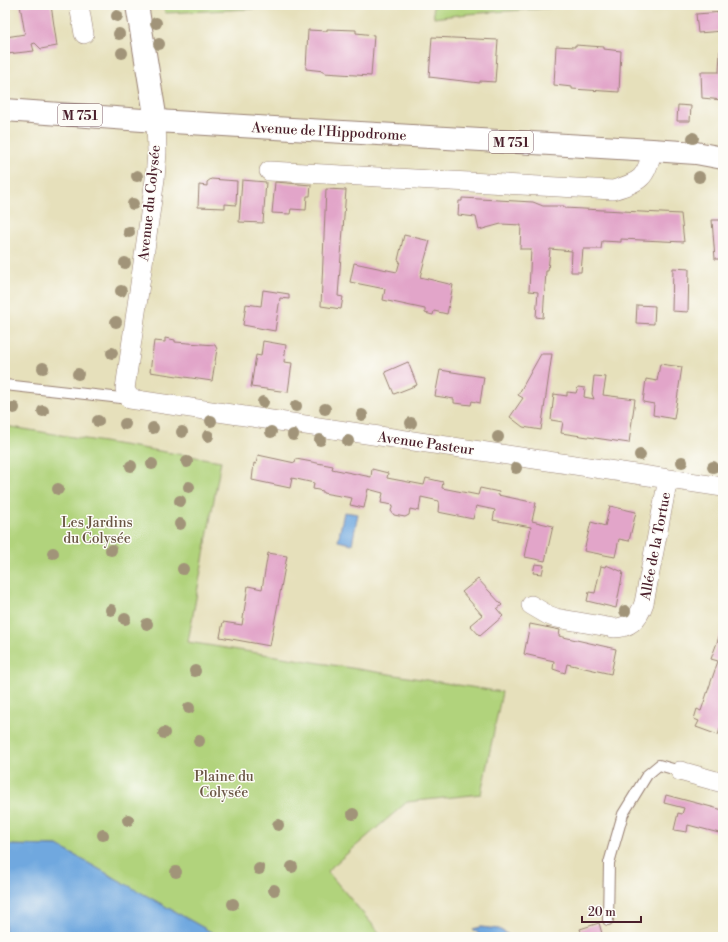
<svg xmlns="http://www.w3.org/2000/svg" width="728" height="942" font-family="'Libre Bodoni',serif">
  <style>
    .green { fill: #b1d37c; stroke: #7e7954 }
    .water { fill: #70a8df; stroke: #5d6485 }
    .building { fill: #e2a5c9 }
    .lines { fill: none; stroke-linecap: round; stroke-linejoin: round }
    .service-casing { stroke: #988073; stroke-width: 12 }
    .minor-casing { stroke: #988073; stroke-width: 20 }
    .tertiary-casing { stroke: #988073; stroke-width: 24 }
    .primary-casing { stroke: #988073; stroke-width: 24 }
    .service { stroke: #fff; stroke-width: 10 }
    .minor { stroke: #fff; stroke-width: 19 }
    .tertiary { stroke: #fff; stroke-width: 22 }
    .primary { stroke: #fff; stroke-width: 22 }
    .tree { fill: #a19479 }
    .labels { text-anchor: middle; stroke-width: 3; stroke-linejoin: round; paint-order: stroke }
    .shield { fill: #fdfcf7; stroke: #806168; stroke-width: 1 }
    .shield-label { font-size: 13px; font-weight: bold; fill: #4a1f2b }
    .street-label { font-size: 14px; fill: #4a1f2b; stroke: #fdfcf7 }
    .park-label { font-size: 14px; fill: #695543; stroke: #fdfcf7 }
  </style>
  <rect width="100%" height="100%" fill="#fdfcf7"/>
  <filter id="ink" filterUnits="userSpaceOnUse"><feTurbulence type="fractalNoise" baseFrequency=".025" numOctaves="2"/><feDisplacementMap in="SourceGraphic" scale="8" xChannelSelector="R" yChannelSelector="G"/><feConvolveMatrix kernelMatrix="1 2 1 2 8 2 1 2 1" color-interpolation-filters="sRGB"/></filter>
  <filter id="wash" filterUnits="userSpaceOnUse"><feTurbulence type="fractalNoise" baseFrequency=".012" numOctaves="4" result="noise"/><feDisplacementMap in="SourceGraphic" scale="16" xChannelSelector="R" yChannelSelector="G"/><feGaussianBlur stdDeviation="0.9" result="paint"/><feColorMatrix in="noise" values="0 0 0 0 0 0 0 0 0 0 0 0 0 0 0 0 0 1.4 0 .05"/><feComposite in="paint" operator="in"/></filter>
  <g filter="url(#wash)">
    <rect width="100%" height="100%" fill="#e6e0bb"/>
    <path class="green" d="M163,5H281L251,9L165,13Z
      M433,5H578C530,11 482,11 434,18Z
      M5,426L221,461L188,642L502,692L481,794L407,802L327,871L383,937H220L58,846L5,845Z"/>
    <path class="water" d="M344,512L358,514L352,544L338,541Z
      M5,845L58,846L220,937H5Z
      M481,927L499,929L512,937H482L473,929Z"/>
    <g id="blocks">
      <path class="building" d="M20,5H51L57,46L41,49L35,43L32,44L34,51L7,54L5,59L6,37L25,34Z
        M723,12V31L698,33L696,14Z
        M327,29L356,30V33L374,35L371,76L324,73V71L306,69L308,30L327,31Z
        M432,37L498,40L495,82L480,81V83L429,77Z
        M575,45L604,47V49L621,51L619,92L572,89V87L554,85L556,46L575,47Z
        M720,51H723V100L702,98L701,72H719Z
        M678,105L691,106L690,121H677Z
        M211,179L237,181L236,205L225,204V208L198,207L199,185L207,186V182Z
        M242,180L266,182L263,223L239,222Z
        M275,182L311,185L310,196H307L306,210L291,209L290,214L272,213Z
        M326,189L346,190L338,296L343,297L341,309L321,306Z
        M462,198L533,202L543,206H564V208L681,214L684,242L621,239V242L602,241L601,249H583L581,272H571L572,251L550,249L548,271H546L543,318L536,317L538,292L529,291L531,249H520L521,225L501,224L479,230L476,217L458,215L459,201H462Z
        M712,220H723V259H715Z
        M404,235L430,241L420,277L453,285L447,314L434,311L433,315L425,313V309L383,300L385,289L350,282L354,263L397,272L400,261L398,260Z
        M673,268L689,269L688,312L672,311Z
        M263,290L289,294V299L280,298L275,331L243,325L246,304L261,306Z
        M637,305L655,306L654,324L636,323Z
        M165,338L175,340V342L215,345L217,349L212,381L150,372L154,341L165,342Z
        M263,341L286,345L284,362L292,363L288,392L251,387L256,355L261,356Z
        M541,354H552L541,430L523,427L510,417L523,398L518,395Z
        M408,362L417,385L394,394L385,372Z
        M660,364L682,367L674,419L653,415L654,404L643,402L646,379L657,381Z
        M440,370L484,377L480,403L472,401L471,405L454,403V399L435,396Z
        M594,376L606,377L603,395L635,399L629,443L561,433L563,422L551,420L554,394L567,396V392L576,393L578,387L585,388L584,397L594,399L592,394Z
        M258,455L295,463L296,459L333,466L332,469L371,477L372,469L388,473L387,478L424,485L426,478L443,482L442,488L478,495L480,488L499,492L498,495L536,503L532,521L553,526L545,561L525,557L531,527L493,520L495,510L476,506L473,519L438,512L439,501L421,497L419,511L410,509L409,515L405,517L394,515L391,511L393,505L381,503L383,493L368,489L364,508L350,505L352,498L323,493V491L313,489L314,483L292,478L290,488L252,480L254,463L256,464Z
        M610,506L636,512L629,541L619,539L615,557L584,551L591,522L605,526Z
        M268,553L287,556L270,646L220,637L223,622L242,625L248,586L262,589Z
        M535,564L544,565L542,574L533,573Z
        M606,565L623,572L616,608L587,601L589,592L595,593L601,566L605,567Z
        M478,579L502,605L497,609L503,616L480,636L470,625L482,615L462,592Z
        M530,624L560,630L559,636L616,649L611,674L567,664L565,673L553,669L554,661L524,654Z
        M723,626V720L718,735L696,727L699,721L694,719L697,709L701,711L718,661L711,659Z
        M666,795L723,810V834L688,825L687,832L674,830L678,813L682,814L684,808L664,803Z
        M599,923L603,937H583L580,929Z"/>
    </g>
  </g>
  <g filter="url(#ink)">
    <use href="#blocks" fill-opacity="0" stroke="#988073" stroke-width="1"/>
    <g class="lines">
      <g class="service-casing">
        <path id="service" d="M5,385L130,399
          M608,920L609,863L623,814L647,775L659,765L680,771"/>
      </g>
      <g class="minor-casing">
        <path id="minor" d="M79,5L84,34
          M156,121L157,152L155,179L125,389L130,399L723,487
          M269,171L613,190C640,182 647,178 652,150
          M531,605L548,615L556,618L614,628C630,628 639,618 644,603L668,479
          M680,771L723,783"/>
      </g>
      <g class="tertiary-casing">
        <path id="tertiary" d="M137,5L156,121"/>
      </g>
      <g class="primary-casing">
        <path id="primary" d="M5,110L156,121L652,150L696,153L723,158"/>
      </g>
      <use href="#service" class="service"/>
      <use href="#minor" class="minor"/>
      <use href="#tertiary" class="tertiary"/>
      <use href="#primary" class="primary"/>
    </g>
    <g class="tree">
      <circle cx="117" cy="16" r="6"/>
      <circle cx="156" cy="23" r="6"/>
      <circle cx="119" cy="34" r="6"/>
      <circle cx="159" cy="44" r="6"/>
      <circle cx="122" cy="53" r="6"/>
      <circle cx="693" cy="138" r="6"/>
      <circle cx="137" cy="176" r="6"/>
      <circle cx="699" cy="177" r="6"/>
      <circle cx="133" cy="204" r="6"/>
      <circle cx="129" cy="232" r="6"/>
      <circle cx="125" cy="263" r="6"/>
      <circle cx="121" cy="291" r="6"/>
      <circle cx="116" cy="322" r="6"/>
      <circle cx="112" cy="353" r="6"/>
      <circle cx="43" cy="368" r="6"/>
      <circle cx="78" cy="374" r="6"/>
      <circle cx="263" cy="402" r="6"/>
      <circle cx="296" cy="406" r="6"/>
      <circle cx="14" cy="408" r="6"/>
      <circle cx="325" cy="409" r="6"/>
      <circle cx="43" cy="411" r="6"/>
      <circle cx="362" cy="415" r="6"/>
      <circle cx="98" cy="421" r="6"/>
      <circle cx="211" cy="421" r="6"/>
      <circle cx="411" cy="423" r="6"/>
      <circle cx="125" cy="424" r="6"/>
      <circle cx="153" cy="428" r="6"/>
      <circle cx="182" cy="432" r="6"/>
      <circle cx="271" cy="432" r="6"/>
      <circle cx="293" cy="435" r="6"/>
      <circle cx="208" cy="436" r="6"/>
      <circle cx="498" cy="437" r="6"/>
      <circle cx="320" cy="440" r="6"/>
      <circle cx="348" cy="441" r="6"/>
      <circle cx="640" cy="455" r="6"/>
      <circle cx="187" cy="462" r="6"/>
      <circle cx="682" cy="462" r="6"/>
      <circle cx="152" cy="464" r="6"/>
      <circle cx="131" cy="466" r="6"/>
      <circle cx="713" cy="467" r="6"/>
      <circle cx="516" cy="468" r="6"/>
      <circle cx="189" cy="487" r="6"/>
      <circle cx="58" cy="489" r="6"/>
      <circle cx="180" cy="501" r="6"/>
      <circle cx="180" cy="524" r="6"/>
      <circle cx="111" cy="550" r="6"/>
      <circle cx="53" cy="553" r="6"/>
      <circle cx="183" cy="569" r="6"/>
      <circle cx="111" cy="610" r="6"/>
      <circle cx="625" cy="611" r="6"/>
      <circle cx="125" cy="619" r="6"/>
      <circle cx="147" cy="624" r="6"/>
      <circle cx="195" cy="671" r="6"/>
      <circle cx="189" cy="708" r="6"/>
      <circle cx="164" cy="733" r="6"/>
      <circle cx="199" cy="741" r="6"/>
      <circle cx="353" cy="814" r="6"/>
      <circle cx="128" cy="820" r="6"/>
      <circle cx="278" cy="825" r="6"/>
      <circle cx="103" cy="835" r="6"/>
      <circle cx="292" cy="867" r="6"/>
      <circle cx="259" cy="869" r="6"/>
      <circle cx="176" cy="872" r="6"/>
      <circle cx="274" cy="890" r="6"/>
      <circle cx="233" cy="904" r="6"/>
    </g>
  </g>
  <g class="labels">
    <g class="shield">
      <rect x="58" y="104" width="44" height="22" rx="3"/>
      <rect x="489" y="131" width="44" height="22" rx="3"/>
    </g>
    <g class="shield-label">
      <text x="80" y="120">M 751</text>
      <text x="511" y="147">M 751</text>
    </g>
    <g class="street-label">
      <text transform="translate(329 131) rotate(3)" y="5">Avenue de l'Hippodrome</text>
      <text transform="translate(149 203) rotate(-84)" y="5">Avenue du Colysée</text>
      <text transform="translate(426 443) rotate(8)" y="5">Avenue Pasteur</text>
      <text transform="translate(655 546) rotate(-79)" y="5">Allée de la Tortue</text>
    </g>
    <g class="park-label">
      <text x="97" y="527">Les Jardins<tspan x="97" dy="16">du Colysée</tspan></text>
      <text x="224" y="781">Plaine du<tspan x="224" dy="16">Colysée</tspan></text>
    </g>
  </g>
  <rect width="728" height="942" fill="none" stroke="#fdfcf7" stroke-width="20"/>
  <path d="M582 916v6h59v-6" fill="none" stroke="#4a1f2b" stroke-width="2"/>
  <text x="588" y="916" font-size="12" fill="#4a1f2b" stroke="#fdfcf7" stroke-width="3" paint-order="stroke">20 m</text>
</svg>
